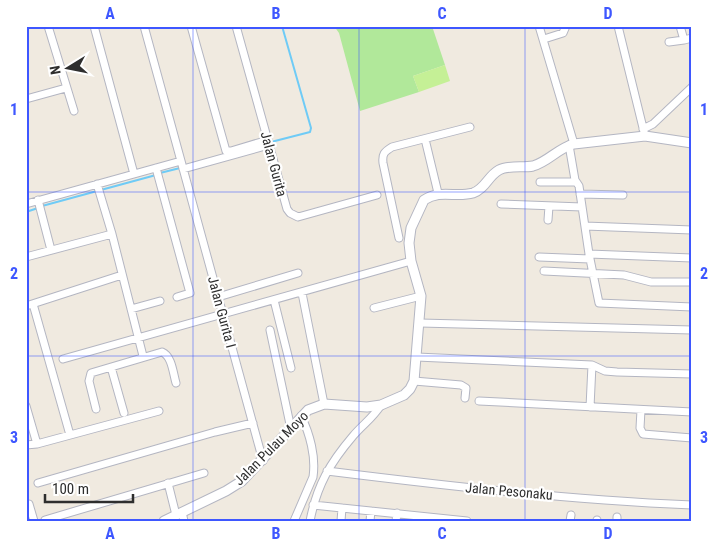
<svg xmlns="http://www.w3.org/2000/svg" width="718" height="547" font-family="'Roboto Condensed',sans-serif">
  <style>
    .green { fill: #b1e89a }
    .pitch { fill: #c5f096 }
    .lines { fill: none; stroke-linecap: round; stroke-linejoin: round }
    .stream { stroke: #6fcbf6; stroke-width: 2 }
    .minor-casing { stroke: #b4b6c2; stroke-width: 9 }
    .tertiary-casing { stroke: #b4b6c2; stroke-width: 11 }
    .minor { stroke: #fff; stroke-width: 7 }
    .tertiary { stroke: #fff; stroke-width: 9 }
    .grid { fill: none; stroke: #3e57ff; stroke-width: 1; stroke-opacity: 0.55 }
    .labels { text-anchor: middle; stroke-width: 4.5; stroke-linejoin: round; paint-order: stroke }
    .street-label { font-size: 14px; fill: #2e2e2e; stroke: #fff }
    .neatline { fill: none; stroke: #3e57ff; stroke-width: 2 }
    .grid-label { font-size: 16px; text-anchor: middle; font-weight: bold; fill: #3e57ff }
  </style>
  <rect width="100%" height="100%" fill="#f0eae0"/>
  <path class="green" d="M334,26H432L445,65L413,76L419,92L360,111L339,33Z"/>
  <path class="pitch" d="M445,65L450,81L419,92L413,76Z"/>
  <g class="lines">
    <path class="stream" d="M271,142L310,132L311,128L282,26
      M160,173L180,168
      M42,206L156,175
      M26,212L38,208"/>
    <g class="minor-casing">
      <path id="minor" d="M48,26L74,111
        M94,26L134,174
        M144,26L181,161
        M191,26L226,151H231L268,140
        M236,26L287,209L290,213L298,217L377,195
        M539,26L574,144
        M618,26L645,136
        M680,26L684,40L692,38
        M544,39L563,33L566,26
        M669,42L684,40
        M26,99L66,88
        M643,129L653,124L692,87
        M425,139L438,193
        M569,145L575,180L579,186L589,254L599,303L692,307
        M156,168L190,293L177,297
        M183,169L269,145
        M540,182H576
        M97,184L112,234L143,356
        M580,194L623,195
        M38,200L51,250
        M26,204L181,161L263,461
        M501,204L582,207
        M548,220L549,206
        M585,226L692,230
        M399,238L383,163C382,154 384,152 392,147L470,127
        M589,254L692,258
        M26,257L112,234
        M539,257L590,259
        M544,271L624,275L651,282H692
        M302,293L324,404
        M218,297L298,273
        M274,300L291,368
        M33,304L70,435
        M26,306L122,275
        M374,308L421,296
        M131,309L160,301
        M420,323L692,330
        M270,330L291,429
        M417,357L592,365L605,371L617,372L692,374
        M63,359L411,261
        M111,367L124,413
        M414,381L461,385L466,388L465,398
        M479,401L692,412
        M26,406L37,444
        M590,407L592,365
        M96,409L89,381L91,373L162,352C172,356 173,373 176,383
        M641,410L640,428L643,434L692,438
        M26,445L37,444L159,411
        M327,471C448,486 570,500 692,505
        M38,483L215,432L253,423
        M168,483L176,515
        M26,505L29,504L34,521
        M313,505L467,521
        M182,512L184,521
        M45,520L204,473
        M294,521L313,477C316,457 310,434 301,416
        M310,521C317,485 330,463 353,436C363,424 372,419 381,405
        M341,521L342,508
        M370,521L371,511
        M396,521L397,513
        M570,521L571,515
        M597,521V520
        M617,521V517"/>
    </g>
    <g class="tertiary-casing">
      <path id="tertiary" d="M164,521L226,491L242,481L308,410L324,404L367,407L381,405L404,395L410,389L414,381L421,296L411,261L409,243L411,228L424,200C441,189 455,198 473,193C485,189 488,176 499,170C508,165 523,168 533,166C548,162 558,148 574,144L645,136L692,143"/>
    </g>
    <use href="#minor" class="minor"/>
    <use href="#tertiary" class="tertiary"/>
  </g>
  <path class="grid" d="M193,26V521M359,26V521M525,26V521M26,192H692M26,356H692"/>
  <g class="labels">
    <g class="street-label">
      <text transform="translate(274 164) rotate(75)" y="5">Jalan Gurita</text>
      <text transform="translate(222 312) rotate(75)" y="5">Jalan Gurita I</text>
      <text transform="translate(271 448) rotate(-45)" y="5">Jalan Pulau Moyo</text>
      <text transform="translate(509 491) rotate(5)" y="5">Jalan Pesonaku</text>
    </g>
  </g>
  <rect width="718" height="547" fill="none" stroke="#ffffff" stroke-width="55"/>
  <g transform="translate(68 68) rotate(260)" stroke="#ffffff" stroke-width="4" paint-order="stroke">
  <path d="M0-4L9 19L0 12L-9 19Z" fill="#2e2e2e"/>
  <text y="-8" font-size="14" font-weight="bold" text-anchor="middle" fill="#2e2e2e">N</text>
  </g>
  <path d="M45 494v8h88v-8" fill="none" stroke="#2e2e2e" stroke-width="2.5"/>
  <text x="52" y="494" font-size="15" fill="#2e2e2e" stroke="#ffffff" stroke-width="4" paint-order="stroke">100 m</text>
  <rect x="28" y="28" width="662" height="492" class="neatline"/>
  <g class="grid-label">
    <text x="110" y="19">A</text>
    <text x="276" y="19">B</text>
    <text x="442" y="19">C</text>
    <text x="608" y="19">D</text>
    <text x="14" y="115">1</text>
    <text x="704" y="115">1</text>
    <text x="14" y="279">2</text>
    <text x="704" y="279">2</text>
    <text x="14" y="443">3</text>
    <text x="704" y="443">3</text>
    <text x="110" y="539">A</text>
    <text x="276" y="539">B</text>
    <text x="442" y="539">C</text>
    <text x="608" y="539">D</text>
  </g>
</svg>
